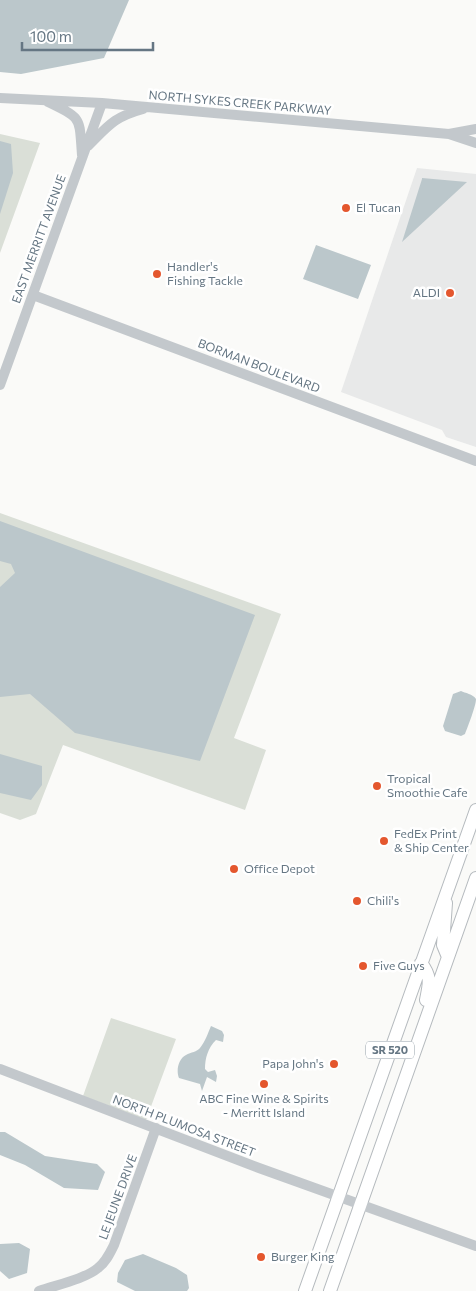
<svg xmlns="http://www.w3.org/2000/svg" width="476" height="1291" font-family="Commissioner,sans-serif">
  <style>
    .built { fill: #e8e9e9 }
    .green { fill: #dadfd7 }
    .water { fill: #bbc7cb }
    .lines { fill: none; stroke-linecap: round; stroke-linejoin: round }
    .major-casing { stroke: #b5babe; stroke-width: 14 }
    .minor { stroke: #c3c8cc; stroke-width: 10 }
    .major { stroke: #fff; stroke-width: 12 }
    .poi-dot { fill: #e4572e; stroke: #fff; stroke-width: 2 }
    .labels { text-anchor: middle; stroke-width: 5; stroke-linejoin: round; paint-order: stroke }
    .shield { fill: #fff; stroke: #939fa8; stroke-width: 1 }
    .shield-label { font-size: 11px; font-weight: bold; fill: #657683 }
    .street-label { font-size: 12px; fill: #657683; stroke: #fff }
    .poi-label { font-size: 12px; fill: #657683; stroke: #fff; text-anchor: start }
  </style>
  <rect width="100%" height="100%" fill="#fafaf8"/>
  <path class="built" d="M417,168L476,174V447L446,437L442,430L341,392Z"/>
  <path class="green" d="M0,134L40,143L0,253Z
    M0,513L281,614L234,738L266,750L245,810L63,745L36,814L20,820L0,813Z
    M111,1018L176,1039L146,1120L83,1096Z"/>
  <path class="water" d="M0,0H129L104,58L21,74L0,72Z
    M0,141L11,144L13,173L0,214Z
    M422,178L467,182L402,242L422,179Z
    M316,245L371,265L358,299L303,279Z
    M0,521L255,615L200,761L75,733L30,694L0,697V587L15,573L11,564L0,561Z
    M461,691C465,693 473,694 476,699C476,706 468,726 465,734L461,736L445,731L443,726L453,694Z
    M0,754L42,766V785L31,800L0,793Z
    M211,1026L222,1031L224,1035L223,1042L216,1040C208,1048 205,1058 205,1069L208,1072L215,1070L217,1076L216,1082L207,1077L202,1091L200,1084L179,1078C176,1071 178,1059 186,1055C191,1052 197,1052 200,1048C205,1042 208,1033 211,1026Z
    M0,1132H5L45,1156L97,1164L105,1172L98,1190L64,1188L25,1165L0,1155Z
    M19,1243L30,1249L27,1273L9,1279L0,1271V1244Z
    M143,1254L176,1268L187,1275L189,1288L187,1291H135L117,1282L118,1273L125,1260Z"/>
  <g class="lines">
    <g class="major-casing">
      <path id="major" d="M446,903L443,945L448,957
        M421,963C432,977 429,984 426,1000
        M305,1291L476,810
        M330,1291L476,878"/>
    </g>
    <path class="minor" d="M0,98L102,103L449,134L476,129
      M48,102C83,119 79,117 82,155
      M449,134L476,143
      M88,146C109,125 114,117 143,109
      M33,295L476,461
      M0,385L102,103
      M0,1069L259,1168L476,1246
      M39,1291C56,1285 85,1279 98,1268C106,1262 110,1253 114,1245L156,1128"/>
    <use href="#major" class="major"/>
  </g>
  <g class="poi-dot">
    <circle cx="346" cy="208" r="5"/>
    <circle cx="157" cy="274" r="5"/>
    <circle cx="450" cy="293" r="5"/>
    <circle cx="377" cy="786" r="5"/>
    <circle cx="384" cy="841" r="5"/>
    <circle cx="234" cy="869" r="5"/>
    <circle cx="357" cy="901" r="5"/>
    <circle cx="363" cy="966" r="5"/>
    <circle cx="334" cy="1064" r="5"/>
    <circle cx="264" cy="1084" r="5"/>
    <circle cx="261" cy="1257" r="5"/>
  </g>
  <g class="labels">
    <rect class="shield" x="366" y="1041.5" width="48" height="17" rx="4"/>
    <g class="shield-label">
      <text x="390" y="1054">SR 520</text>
    </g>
    <g class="street-label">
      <text transform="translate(240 103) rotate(5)" y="4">NORTH SYKES CREEK PARKWAY</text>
      <text transform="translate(39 239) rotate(-70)" y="4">EAST MERRITT AVENUE</text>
      <text transform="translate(259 366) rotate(21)" y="4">BORMAN BOULEVARD</text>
      <text transform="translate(184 1126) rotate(21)" y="4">NORTH PLUMOSA STREET</text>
      <text transform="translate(118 1197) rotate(-70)" y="4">LE JEUNE DRIVE</text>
    </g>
    <g class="poi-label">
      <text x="356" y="212">El Tucan</text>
      <text x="167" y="271">Handler's<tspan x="167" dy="14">Fishing Tackle</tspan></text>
      <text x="440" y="297" text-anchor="end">ALDI</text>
      <text x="387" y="783">Tropical<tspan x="387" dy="14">Smoothie Cafe</tspan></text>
      <text x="394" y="838">FedEx Print<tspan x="394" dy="14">&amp; Ship Center</tspan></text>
      <text x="244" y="873">Office Depot</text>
      <text x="367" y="905">Chili's</text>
      <text x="373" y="970">Five Guys</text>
      <text x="324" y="1068" text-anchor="end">Papa John's</text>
      <text x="264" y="1103" text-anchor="middle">ABC Fine Wine &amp; Spirits<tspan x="264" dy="14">- Merritt Island</tspan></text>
      <text x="271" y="1261">Burger King</text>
    </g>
  </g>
  <path d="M22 42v8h131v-8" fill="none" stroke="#657683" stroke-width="2.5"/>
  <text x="30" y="42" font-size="15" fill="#657683" stroke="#ffffff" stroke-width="4" paint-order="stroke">100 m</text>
</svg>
